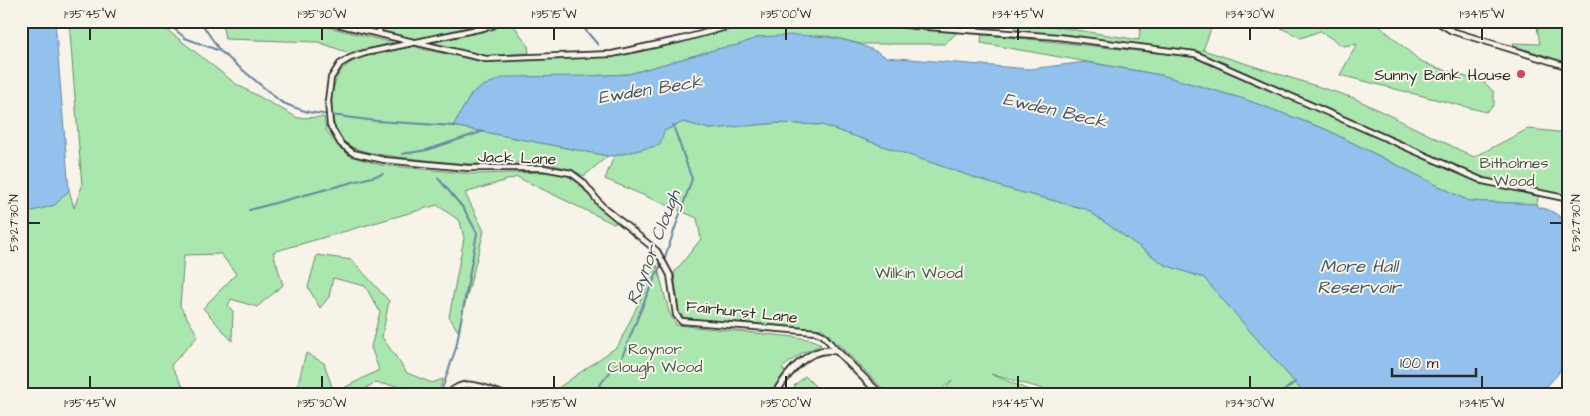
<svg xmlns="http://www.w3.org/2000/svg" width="1590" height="416" font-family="'Architects Daughter',sans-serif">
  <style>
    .green { fill: #a9e7ae; stroke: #6a896c }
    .water { fill: #92c1ed; stroke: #69859f }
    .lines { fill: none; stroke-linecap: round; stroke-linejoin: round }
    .stream { stroke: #69859f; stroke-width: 2 }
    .minor-casing { stroke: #2b2b2b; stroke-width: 8 }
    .tertiary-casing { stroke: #2b2b2b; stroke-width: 9 }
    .minor { stroke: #f7f3e8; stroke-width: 4.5 }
    .tertiary { stroke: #f7f3e8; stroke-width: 5.5 }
    .ticks { fill: none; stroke: #2b2b2b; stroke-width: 2 }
    .poi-dot { fill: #d1495b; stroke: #f7f3e8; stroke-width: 2 }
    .labels { text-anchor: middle; stroke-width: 4; stroke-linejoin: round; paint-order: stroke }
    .poi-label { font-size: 16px; fill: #2b2b2b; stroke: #f7f3e8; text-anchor: end }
    .street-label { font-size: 16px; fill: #2b2b2b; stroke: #f7f3e8 }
    .park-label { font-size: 16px; fill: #4a5a4c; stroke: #f7f3e8 }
    .water-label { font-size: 18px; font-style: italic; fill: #4a5865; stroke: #f7f3e8 }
    .neatline { fill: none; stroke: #2b2b2b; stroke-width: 2 }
    .ticks-label { font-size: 12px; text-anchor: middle; fill: #2b2b2b }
  </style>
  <rect width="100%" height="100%" fill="#f7f3e8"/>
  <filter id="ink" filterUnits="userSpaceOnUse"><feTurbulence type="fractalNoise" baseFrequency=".02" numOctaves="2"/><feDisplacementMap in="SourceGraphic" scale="10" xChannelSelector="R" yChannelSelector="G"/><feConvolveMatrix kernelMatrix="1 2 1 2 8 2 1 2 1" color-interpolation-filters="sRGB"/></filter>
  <g filter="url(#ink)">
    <path class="green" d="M69,21H156L236,84L298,118L324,117L326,130L337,145L351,156L381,165L474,174L549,172L563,174L575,180L600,208L618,221L614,224L517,177L465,193L484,231L458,331L449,317L464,238L460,221L437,205L273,252L283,285L257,307L231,299L228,306L233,311L232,341L203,308L236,274L221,254L184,255L180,306L198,336L171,365L186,392L181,395H21V214L55,205L69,190L74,208L82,186Z
      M222,21H303L394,43L356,51L349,53L318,42L225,39Z
      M383,21H493L414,40L382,32Z
      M506,21H511L528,46L529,53L486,56L430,43L493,29Z
      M849,21L958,32L944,44H861L828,36L759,37L738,45L717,49L629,74L585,76L472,93L453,126L608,156L584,176C549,156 507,165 469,164C445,163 421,159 397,157C383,155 358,152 346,144C336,138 333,121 332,110C331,98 333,81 341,71C354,54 394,51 415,46L422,49L485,62L620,56L746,26Z
      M1017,21H1039V24L1139,40L1141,21H1214L1203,50L1354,98L1474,157L1528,129L1569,133V196L1539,191L1537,204L1469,201L1325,129L1244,99L1161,75L981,43L982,34L1194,57L1221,69L1215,61L1196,52L1014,30Z
      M1267,21H1374L1419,60L1432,66L1485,83L1494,92V105L1486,112L1340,75L1357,44L1343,46L1320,31L1301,38Z
      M1536,21H1569V63L1514,46L1513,43L1540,44Z
      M683,122L710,129L779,123L822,125L1005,188L1086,209L1165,265L1204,278L1303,392L1327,395H1057L1047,390L991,374L1040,395H942L952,380L935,395H889L823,329L685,318L679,313L674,273L701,239L697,218L605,179L614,156L659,145L664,131Z
      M317,255L352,260L389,301L382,337L407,373L432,383L443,379L438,395H429L422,389L374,383L355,395H295L306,353L324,363L334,393L379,370L371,347L380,312L365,286L333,278L329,297L320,308L308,287Z
      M657,265L669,312L676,325L795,337L813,340L821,345L802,353L782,368L786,373L771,395H554L551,393L618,346Z
      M805,376L824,395H802L794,386Z"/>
    <path class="water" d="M21,21H55L69,190L55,205L21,214Z
      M794,35C828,36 857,39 886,57L1029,69L1086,62L1161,75L1244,99L1325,129L1469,201L1537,204V207C1554,210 1565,217 1569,234L1565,357L1558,374L1539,395H1327L1303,392L1204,278L1165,265L1086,209L1005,188L822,125L779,123L710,129L683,122L664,131L660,145L614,156H608L453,126L472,93L485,85L505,77L585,76L629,74L717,49L738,45L759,37Z"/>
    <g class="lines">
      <path class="stream" d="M165,21L185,38L220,51L281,102L293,107L308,112L376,121L455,126
        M200,21L220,51
        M578,21L598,45
        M402,154L427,150L484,131
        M438,178L464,209L477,233L456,348L440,395
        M249,210L383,174
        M603,395L599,386L622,357L646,297L666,254L692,179L673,125
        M1279,395L1295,382"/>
      <g class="minor-casing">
        <path id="minor" d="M324,21L486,59L612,54L682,39L745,22L773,21
          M500,21L492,26L365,53L350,58L340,64L331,78L328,101L330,125L341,144L353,153L384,160L468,168H543L571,173L583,182L601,205L657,251L670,275L676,315L681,321L816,332L823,335L837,351
          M871,21L916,26L1058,37L1195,54L1483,181L1569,199
          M1436,21L1452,31L1569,67
          M379,34L380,21
          M448,395C463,375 487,389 505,395"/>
      </g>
      <g class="tertiary-casing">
        <path id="tertiary" d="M774,395C788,373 808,345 837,351L881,395"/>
      </g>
      <use href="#minor" class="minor"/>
      <use href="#tertiary" class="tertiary"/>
    </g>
  </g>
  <path class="ticks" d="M90,28V40M322,28V40M554,28V40M786,28V40M1018,28V40M1250,28V40M1482,28V40M28,223H40M1550,223H1562M90,376V388M322,376V388M554,376V388M786,376V388M1018,376V388M1250,376V388M1482,376V388"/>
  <circle class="poi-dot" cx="1521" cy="74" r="5"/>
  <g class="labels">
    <g class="poi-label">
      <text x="1511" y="80">Sunny Bank House</text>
    </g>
    <g class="street-label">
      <text transform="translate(517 157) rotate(2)" y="6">Jack Lane</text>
      <text transform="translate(742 311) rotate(6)" y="6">Fairhurst Lane</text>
    </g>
    <g class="park-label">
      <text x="1514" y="168">Bitholmes<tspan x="1514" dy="18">Wood</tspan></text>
      <text x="919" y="278">Wilkin Wood</text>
      <text x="655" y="354">Raynor<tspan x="655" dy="18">Clough Wood</tspan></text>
    </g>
    <g class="water-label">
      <text transform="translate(650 89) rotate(-9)" y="6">Ewden Beck</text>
      <text transform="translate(1055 110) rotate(13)" y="6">Ewden Beck</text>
      <text transform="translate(653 247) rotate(-69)" y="6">Raynor Clough</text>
      <text x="1359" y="272">More Hall<tspan x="1359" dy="21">Reservoir</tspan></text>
    </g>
  </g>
  <rect width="1590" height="416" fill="none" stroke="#f7f3e8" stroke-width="55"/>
  <path d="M1392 368v8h84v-8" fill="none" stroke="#2b2b2b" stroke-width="2.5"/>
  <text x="1400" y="368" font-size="15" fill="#2b2b2b" stroke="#f7f3e8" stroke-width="4" paint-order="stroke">100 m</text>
  <rect x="28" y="28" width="1534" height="360" class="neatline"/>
  <g class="ticks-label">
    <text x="90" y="18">1°35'45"W</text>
    <text x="322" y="18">1°35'30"W</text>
    <text x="554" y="18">1°35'15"W</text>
    <text x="786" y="18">1°35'00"W</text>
    <text x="1018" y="18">1°34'45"W</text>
    <text x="1250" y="18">1°34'30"W</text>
    <text x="1482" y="18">1°34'15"W</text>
    <text transform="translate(14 223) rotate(-90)" y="4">53°27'30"N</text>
    <text transform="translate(1576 223) rotate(-90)" y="4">53°27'30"N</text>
    <text x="90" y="407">1°35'45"W</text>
    <text x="322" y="407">1°35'30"W</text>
    <text x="554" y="407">1°35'15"W</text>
    <text x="786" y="407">1°35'00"W</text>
    <text x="1018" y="407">1°34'45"W</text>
    <text x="1250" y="407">1°34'30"W</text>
    <text x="1482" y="407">1°34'15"W</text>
  </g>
</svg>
